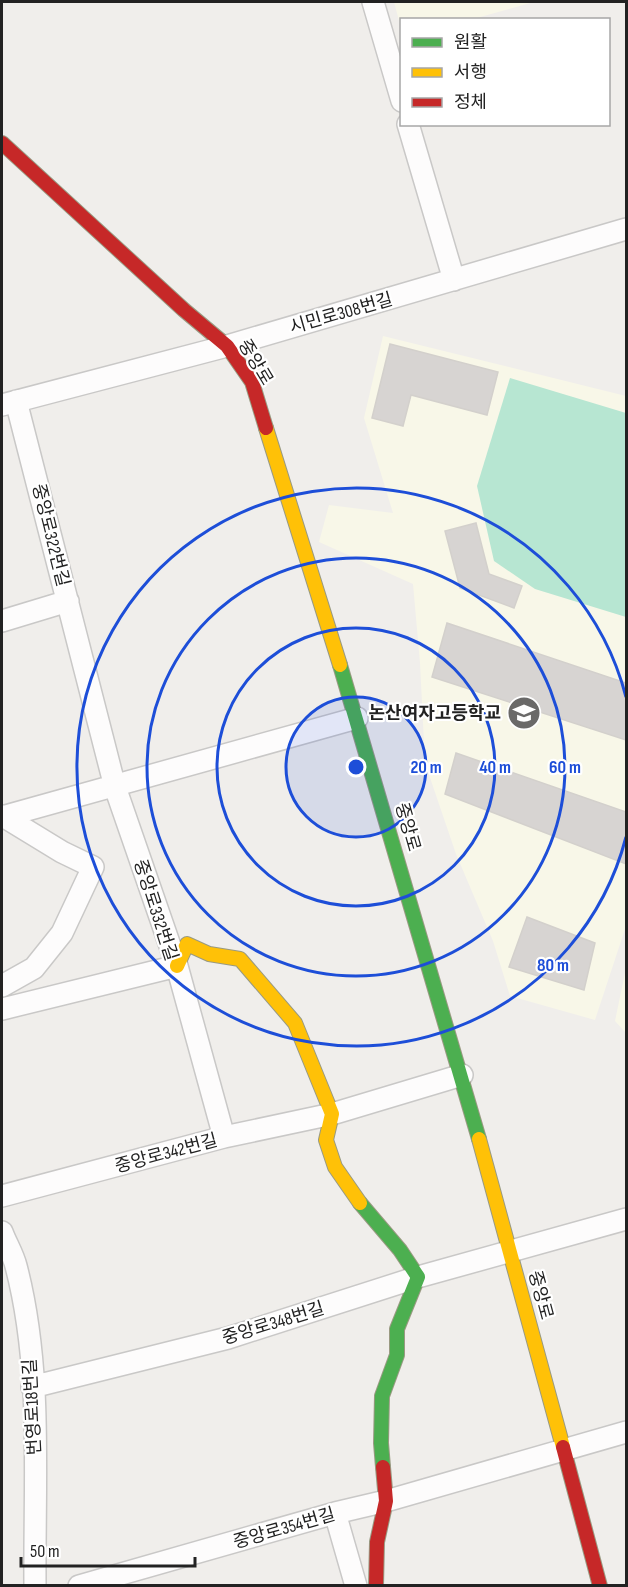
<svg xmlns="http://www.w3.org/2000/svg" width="628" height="1587" font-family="'Sofia Sans Condensed','Noto Sans KR',sans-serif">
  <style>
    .education { fill: #f8f7e8 }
    .pitch { fill: #b7e6d2 }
    .building { fill: #d7d4d2; stroke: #d3d0cc; stroke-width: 1.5 }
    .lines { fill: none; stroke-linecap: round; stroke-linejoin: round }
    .street-casing { stroke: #c9c8c7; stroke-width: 24 }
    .fast-casing { stroke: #999a82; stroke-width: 16 }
    .slow-casing { stroke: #999a82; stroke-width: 16 }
    .jam-casing { stroke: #999a82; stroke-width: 16 }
    .street { stroke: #fdfcfc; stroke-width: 21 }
    .fast { stroke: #4caf50; stroke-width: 14 }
    .slow { stroke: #ffc107; stroke-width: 14 }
    .jam { stroke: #c62828; stroke-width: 14 }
    .ring { fill: none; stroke: #1d4ed8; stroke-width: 3 }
    .labels { text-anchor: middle; stroke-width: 4.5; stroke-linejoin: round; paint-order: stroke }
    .street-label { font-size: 18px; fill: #222; stroke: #fff }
    .poi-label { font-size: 18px; font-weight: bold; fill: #222; stroke: #fff; text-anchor: end }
    .centre { fill: #1d4ed8; stroke: #fff; stroke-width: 3 }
    .ring-label { font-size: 18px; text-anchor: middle; font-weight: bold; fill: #1d4ed8; stroke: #fff; stroke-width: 4.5; stroke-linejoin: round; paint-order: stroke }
  </style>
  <rect width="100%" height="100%" fill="#f0eeeb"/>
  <path class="education" d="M394,2H534L473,19L402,20L401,28Z
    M383,336L626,396V926L595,1020L510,996L493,941L456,854L425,763L420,663L413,584L319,542L329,505L393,513L364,418Z
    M626,968V1033L615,1021Z"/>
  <path class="pitch" d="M510,378L626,413V617L535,589L494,561L477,486Z"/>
  <path class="building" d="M390,344L498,372L487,415L411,395L403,426L372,418Z
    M476,523L489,574L522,586L514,608L460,588L445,531Z
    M447,623L626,683V740L432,677Z
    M456,753L626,812V864L445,794Z
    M527,917L595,943L584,990L509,967Z"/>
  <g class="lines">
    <g class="street-casing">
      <path id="street" d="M373,2L402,101
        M408,124L454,280
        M16,401L115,787L177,966L224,1137
        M2,405L227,346L626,229
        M2,621L68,601
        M2,817L357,718
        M2,986L34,968L62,933L93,867L62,852L3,816
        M2,1009L177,966
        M2,1196L224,1137L332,1114L462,1075
        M2,1232C6,1243 13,1254 16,1266C43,1369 34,1480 35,1586
        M32,1387L228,1338L418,1277L626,1219
        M335,1513L356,1586
        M79,1586L335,1513L386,1501L626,1432"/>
    </g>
    <g class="fast-casing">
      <path id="fast" d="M340,665L479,1139
        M360,1203L400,1250L418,1277L397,1329V1355L382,1396L381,1443L383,1467"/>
    </g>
    <g class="slow-casing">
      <path id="slow" d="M266,428L340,665
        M177,966L187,944L209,954L240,959L295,1023L332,1114L326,1140L335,1167L360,1203
        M479,1139L563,1447"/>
    </g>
    <g class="jam-casing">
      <path id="jam" d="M2,143L184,310L227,346L252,382L266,428
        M563,1447L600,1586
        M376,1586L377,1542L386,1501L383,1467"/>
    </g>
    <use href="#street" class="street"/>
    <use href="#fast" class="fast"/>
    <use href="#slow" class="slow"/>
    <use href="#jam" class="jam"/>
  </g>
  <circle cx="356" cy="767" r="70" fill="#1d4ed8" fill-opacity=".12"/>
  <g class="ring">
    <circle cx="356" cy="767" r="70"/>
    <circle cx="356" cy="767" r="139"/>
    <circle cx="356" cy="767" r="209"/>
    <path d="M626 837A279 279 0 1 1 626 697"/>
  </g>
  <defs>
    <g id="school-disc" transform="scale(1.725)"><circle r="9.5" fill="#6a6968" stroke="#fff"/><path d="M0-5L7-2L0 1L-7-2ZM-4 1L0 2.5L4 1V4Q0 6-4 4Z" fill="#fff"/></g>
  </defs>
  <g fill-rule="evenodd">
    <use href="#school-disc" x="524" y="713"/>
  </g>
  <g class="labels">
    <g class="street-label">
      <text transform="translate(341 313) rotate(-16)" y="6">시민로308번길</text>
      <text transform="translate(256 362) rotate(59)" y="6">중앙로</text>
      <text transform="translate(51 535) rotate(76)" y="6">중앙로322번길</text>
      <text transform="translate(408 827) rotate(74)" y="6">중앙로</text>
      <text transform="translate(156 910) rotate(72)" y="6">중앙로332번길</text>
      <text transform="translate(166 1153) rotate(-15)" y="6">중앙로342번길</text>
      <text transform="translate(541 1295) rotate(75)" y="6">중앙로</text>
      <text transform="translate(273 1323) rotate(-17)" y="6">중앙로348번길</text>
      <text transform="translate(32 1407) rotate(-93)" y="6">번영로18번길</text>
      <text transform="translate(284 1528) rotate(-16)" y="6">중앙로354번길</text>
    </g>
    <g class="poi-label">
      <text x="501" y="719">논산여자고등학교</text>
    </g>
  </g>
  <circle cx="356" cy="767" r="9" class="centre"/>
  <g class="ring-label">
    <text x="426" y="773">20 m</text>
    <text x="495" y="773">40 m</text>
    <text x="565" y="773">60 m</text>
    <text x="553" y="971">80 m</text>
  </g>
  <rect width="628" height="1587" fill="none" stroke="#222222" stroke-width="6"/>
  <rect x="400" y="18" width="210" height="108" fill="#ffffff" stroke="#a7a7a7" stroke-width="1.5"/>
  <rect x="412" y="38" width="30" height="9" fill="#4caf50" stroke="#a7a7a7" stroke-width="1.5"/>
  <text x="454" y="48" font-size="18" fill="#222222">원활</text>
  <rect x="412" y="68" width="30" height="9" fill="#ffc107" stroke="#a7a7a7" stroke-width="1.5"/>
  <text x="454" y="78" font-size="18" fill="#222222">서행</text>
  <rect x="412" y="98" width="30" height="9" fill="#c62828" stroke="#a7a7a7" stroke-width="1.5"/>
  <text x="454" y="108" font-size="18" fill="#222222">정체</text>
  <path d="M21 1557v9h174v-9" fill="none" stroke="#222222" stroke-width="3"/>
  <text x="30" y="1557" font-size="18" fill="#222222" stroke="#ffffff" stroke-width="4.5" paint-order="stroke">50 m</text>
</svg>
